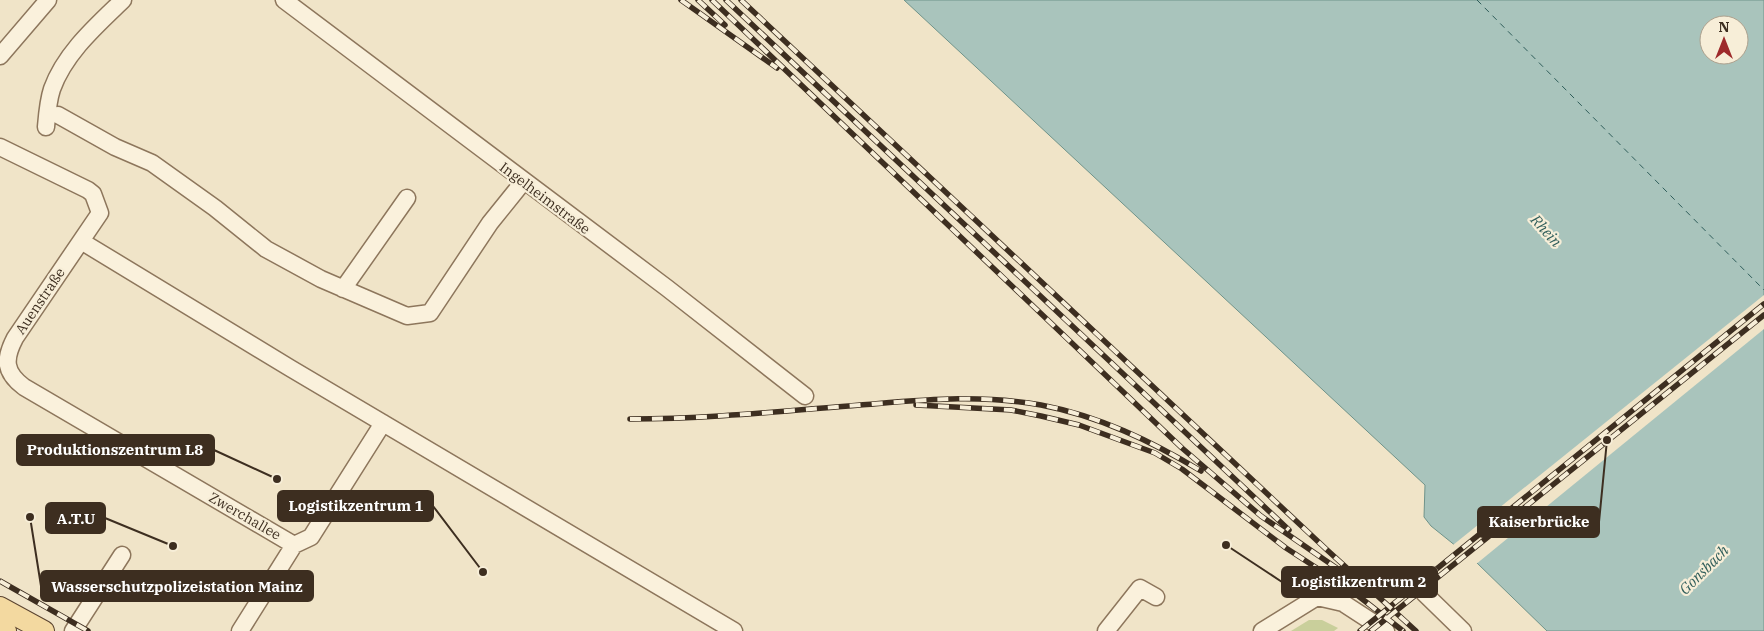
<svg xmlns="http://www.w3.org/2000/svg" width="1764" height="631" font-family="'IBM Plex Serif',serif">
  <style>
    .green { fill: #c9cf9b }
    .water { fill: #a9c4bc; stroke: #6f938a; fill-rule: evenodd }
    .pier { fill: #f0e4c8 }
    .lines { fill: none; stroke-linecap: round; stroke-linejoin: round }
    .ferry { stroke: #2f5d5a; stroke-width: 1; stroke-dasharray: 6 5; stroke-linecap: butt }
    .minor-casing { stroke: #8d765c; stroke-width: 19 }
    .major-casing { stroke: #5b4430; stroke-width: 22 }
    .minor { stroke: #faf1dc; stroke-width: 16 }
    .major { stroke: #f3d9a0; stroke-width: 20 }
    .rail-casing { stroke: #3d2e20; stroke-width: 5.5 }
    .rail { stroke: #f7eed8; stroke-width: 4; stroke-dasharray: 11; stroke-linecap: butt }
    .labels { text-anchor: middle; stroke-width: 4.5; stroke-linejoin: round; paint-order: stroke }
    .street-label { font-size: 14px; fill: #3d2e20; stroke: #f7eed8 }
    .water-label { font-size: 15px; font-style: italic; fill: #2f5d5a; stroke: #f7eed8 }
    .leader { fill: none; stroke: #3d2e20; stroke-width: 2 }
    .callout-dot { fill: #3d2e20; stroke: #f7eed8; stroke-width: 2 }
    .callout { fill: #3d2e20; stroke: #3d2e20; stroke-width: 2 }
    .callout-label { font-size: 15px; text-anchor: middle; font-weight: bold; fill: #fff }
  </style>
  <rect width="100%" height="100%" fill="#f0e4c8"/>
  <path class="green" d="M1309,620H1322L1338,628L1334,631H1291Z"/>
  <path class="water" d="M904,0H1764V631H1547L1477,563L1431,526L1424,517L1425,485ZM1709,25H1739V55H1709Z"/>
  <path class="pier" d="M1764,295V329L1475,565L1453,545Z"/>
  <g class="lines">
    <path class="ferry" d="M1477,0L1764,290"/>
    <g class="minor-casing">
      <path id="minor" d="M284,0L667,288L805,396
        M0,56L48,0
        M58,115L115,147L152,163L215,208L266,249L321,279L407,316L430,313L490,223L523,182
        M46,127C47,115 48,101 52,89C65,53 96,26 123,0
        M0,147L88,190L93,194L100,213L15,338C4,359 4,372 24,387L294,545
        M81,241L290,368L734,631
        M343,289L407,198
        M294,545L311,537L383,423
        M1424,593L1463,631
        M73,631L122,555
        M240,631L294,545
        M1106,631L1140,588L1156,597
        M1262,631L1317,597L1343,603L1386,631"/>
    </g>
    <g class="major-casing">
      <path id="major" d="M0,607L44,631
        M0,628L6,631"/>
    </g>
    <use href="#minor" class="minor"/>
    <use href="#major" class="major"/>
    <g class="rail-casing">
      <path id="rail" d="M681,0L777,68
        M698,0L725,25
        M712,0L1182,448L1261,516L1351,578
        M726,0L1289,530
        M741,0L1326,549L1416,631
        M916,405L1011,410L1041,416L1079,425L1155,453L1182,469L1286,548L1352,591L1403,631
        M630,419C706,419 784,411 860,405C923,400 978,394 1041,405C1099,416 1151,441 1201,471
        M0,581L88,631
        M1360,631L1764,304
        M1371,631L1764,315"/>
    </g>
    <use href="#rail" class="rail"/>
  </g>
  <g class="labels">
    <g class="street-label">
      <text transform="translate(545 198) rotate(37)" y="5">Ingelheimstraße</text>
      <text transform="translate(40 301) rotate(-56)" y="5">Auenstraße</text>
      <text transform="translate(245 516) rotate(30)" y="5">Zwerchallee</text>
    </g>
    <g class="water-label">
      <text transform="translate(1546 231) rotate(48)" y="5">Rhein</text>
      <text transform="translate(1704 570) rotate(-45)" y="5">Gonsbach</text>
    </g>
  </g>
  <path class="leader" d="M277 479L214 450M483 572L433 506M173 546L105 518M1607 440L1599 522M1226 545L1282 582M30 517L41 586"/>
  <g class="callout-dot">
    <circle cx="277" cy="479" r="5"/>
    <circle cx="483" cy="572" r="5"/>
    <circle cx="173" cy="546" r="5"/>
    <circle cx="1607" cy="440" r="5"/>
    <circle cx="1226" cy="545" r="5"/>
    <circle cx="30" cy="517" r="5"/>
  </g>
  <g class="callout">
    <rect x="17" y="435" width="197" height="30" rx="5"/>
    <rect x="278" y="491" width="155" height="30" rx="5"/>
    <rect x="46" y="503" width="59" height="30" rx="5"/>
    <rect x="1478" y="507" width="121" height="30" rx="5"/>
    <rect x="1282" y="567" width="155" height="30" rx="5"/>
    <rect x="41" y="571" width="272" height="30" rx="5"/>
  </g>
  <g class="callout-label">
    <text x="115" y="455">Produktionszentrum L8</text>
    <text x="356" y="511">Logistikzentrum 1</text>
    <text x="76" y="524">A.T.U</text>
    <text x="1539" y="527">Kaiserbrücke</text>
    <text x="1359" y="587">Logistikzentrum 2</text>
    <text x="177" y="592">Wasserschutzpolizeistation Mainz</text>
  </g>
  <g transform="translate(1724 40)"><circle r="24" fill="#f7eed8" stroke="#ada18e"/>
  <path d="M0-4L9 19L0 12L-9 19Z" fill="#9e2a2b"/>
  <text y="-8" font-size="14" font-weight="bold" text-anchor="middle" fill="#3d2e20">N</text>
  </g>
</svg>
